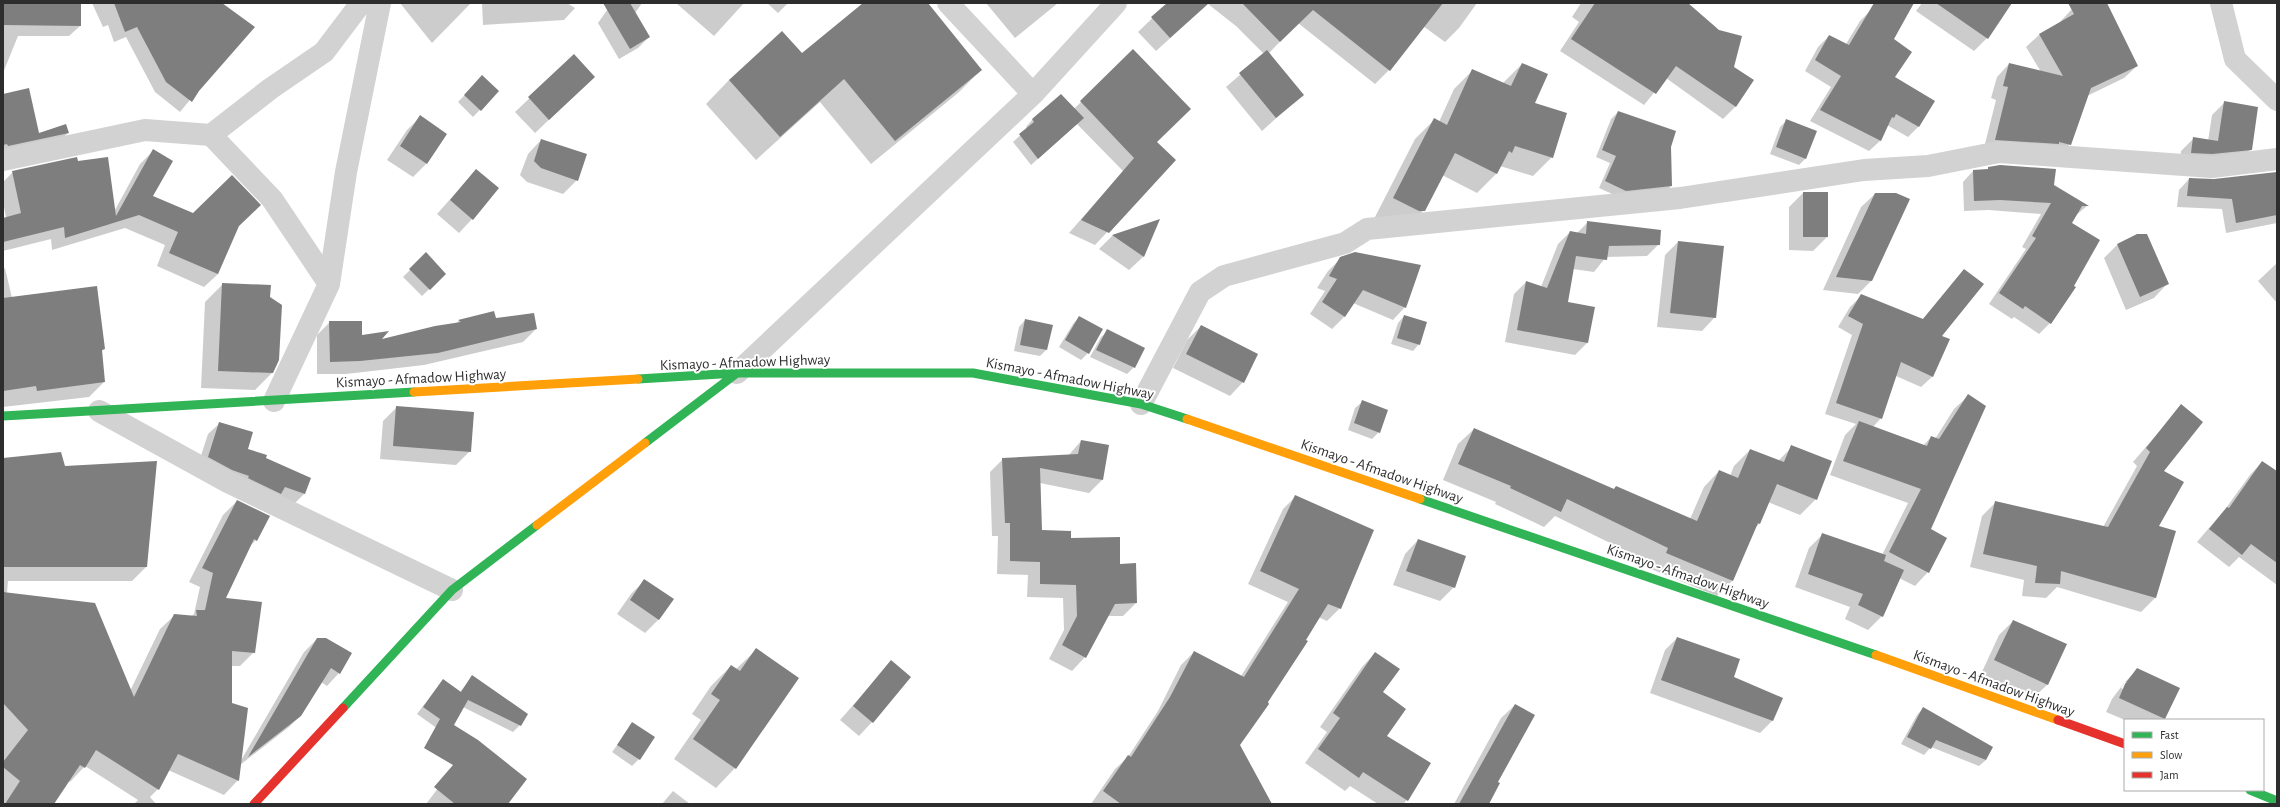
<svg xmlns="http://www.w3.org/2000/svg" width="2280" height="807" font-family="'Alegreya Sans',sans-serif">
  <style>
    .shadow { fill: #0003; fill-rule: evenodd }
    .building { fill: #7e7e7e }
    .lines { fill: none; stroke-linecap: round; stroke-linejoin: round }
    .street { stroke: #d2d2d2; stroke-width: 22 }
    .fast { stroke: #30b455; stroke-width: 9 }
    .slow { stroke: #ff9f0a; stroke-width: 9 }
    .jam { stroke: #e5322d; stroke-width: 9 }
    .labels { text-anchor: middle; stroke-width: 4; stroke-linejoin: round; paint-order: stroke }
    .street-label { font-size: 15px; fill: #2d2d2d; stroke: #fff }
  </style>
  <rect width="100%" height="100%" fill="#fff"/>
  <path class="shadow" d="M3,3H80V26L69,36H18L3,73Z
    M92,3H222L198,90L180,112L155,92L126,37L114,42L108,25L103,27Z
    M400,3H471L432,43Z
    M482,3H567L575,8L564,20L483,25Z
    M612,3H642L635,13L649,37L638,48L619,59L598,23Z
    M676,3H744L714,36Z
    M767,3H788L778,13Z
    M864,3H927L981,70L958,93L871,164L820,102L756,160L706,104L729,80L802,54Z
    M986,3H1058L1015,38Z
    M1168,3H1477L1459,28L1445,42L1423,26L1389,70L1375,84L1298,23L1269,53L1302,95L1262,131L1226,87L1264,54L1236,26L1208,4L1156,51L1138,32Z
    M1581,3H1687L1733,68L1752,80L1735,107L1723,119L1666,78L1644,105L1560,51L1579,22L1572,17Z
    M1922,3H2001L1987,38L1974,51L1916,11Z
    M2083,3H2106L2137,66L2124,78L2087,96L2070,144L2057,157L1983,152L1996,100L1991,98L1997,77L2009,64L2041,72L2026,47L2039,35L2059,23L2072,9Z
    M1871,10L1894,77L1934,101L1918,127L1908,137L1887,125L1880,141L1869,151L1810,121L1831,87L1805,71L1818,47L1829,36L1846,44L1860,21Z
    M1133,50L1156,142L1175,160L1095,245L1069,233L1123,171L1077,124L1031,165L1013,142L1027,129L1026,127L1032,120L1061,95L1074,109Z
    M574,56L594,77L535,133L515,112Z
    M1522,64L1552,157L1533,176L1500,166L1496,174L1477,193L1442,175L1424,210L1405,229L1400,230L1375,217L1415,139L1434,120L1439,122L1454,89L1473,70L1503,83Z
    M482,77L498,91L473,117L458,102Z
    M3,95L38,134L68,133L57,144L3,154Z
    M2224,103L2251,149L2238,162L2180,165L2181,151L2193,139L2208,141L2212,115Z
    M1618,112L1670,147L1671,186L1664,193L1619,197L1599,188L1610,163L1596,157L1611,119Z
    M420,117L446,134L426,164L413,177L387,160L407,130Z
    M1787,120L1806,158L1799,165L1770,154L1780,127Z
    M541,140L577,180L563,194L527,182L520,175L528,154Z
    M153,151L152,197L193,214L238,226L218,274L204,287L157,266L165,245L125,228L52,250L51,239L3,251V219L6,218L3,201V182L13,172L77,162L115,210L140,164Z
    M1989,168L2053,186L2087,206L2075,216L2070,224L2050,323L2039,334L2014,317L2012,319L1989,304L2026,249L2022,247L2041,214L1988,210L1964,211L1963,182L1973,171L1986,170Z
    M476,170L472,219L459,233L437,214Z
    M2277,173V223L2226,233L2222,209L2177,207L2179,190L2189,179L2214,180Z
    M1803,193H1827V237L1813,251L1789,250V207Z
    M1875,194L1872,280L1858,294L1823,290L1861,207Z
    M1158,220L1143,257L1129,270L1099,249L1112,236Z
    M1588,222L1659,244L1647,256L1606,257L1594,272L1573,269L1567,303L1587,343L1575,355L1505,342L1514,294L1526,282L1541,287L1558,244L1570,232L1577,233Z
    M1678,242L1715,317L1702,331L1657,327L1665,255Z
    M2117,245L2167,284L2154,298L2126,310L2104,258Z
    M426,254L445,274L422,296L403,277Z
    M1341,258L1405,307L1393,320L1353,303L1344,317L1332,329L1310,314L1325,291L1317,288L1328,271Z
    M2277,263V303L2258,281Z
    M5,268L12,298L104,349L101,352L104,382L89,397L3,407V269Z
    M1964,270L1941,336L1932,377L1921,387L1896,376L1881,418L1873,427L1923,446L1931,437L1935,439L1954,409L1968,396L1929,529L1928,572L1915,586L1899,578L1882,616L1868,630L1845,619L1850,607L1795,587L1809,548L1823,534L1882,555L1908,503L1830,475L1845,435L1856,424L1825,414L1852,335L1838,327L1850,307L1861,296L1922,320Z
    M223,284L273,372L255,390L201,388L205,302Z
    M493,312L495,319L536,329L523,342L424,365L346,374H317V335L330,322L361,336L379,341L455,324L459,321Z
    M1404,316L1419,344L1413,351L1391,344L1398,323Z
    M1079,317L1088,353L1081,360L1059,347L1073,324Z
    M1025,320L1046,350L1040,356L1014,351L1019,327Z
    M1201,326L1243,382L1230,396L1173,368L1187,340Z
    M1108,331L1144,348L1134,367L1127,374L1090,357L1101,337Z
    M1362,402L1379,432L1372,439L1348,430L1355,408Z
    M2181,406L2162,471L2158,527L2174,532L2155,598L2141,612L2057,587L2046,598L2022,596L2024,580L1970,567L1982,516L1996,502L2103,527L2137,466L2133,462Z
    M397,407L470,451L456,465L380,459L383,421Z
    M220,423L247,450L264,459L305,493L293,505L197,468L208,434Z
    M1474,429L1613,490L1616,487L1690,519L1704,487L1719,471L1730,476L1734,466L1750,450L1778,461L1792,447L1816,499L1800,515L1768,502L1760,523L1755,528L1732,581L1717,596L1651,569L1653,564L1555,516L1544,527L1495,504L1496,502L1443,480L1458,444Z
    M1081,441L1108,445L1102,480L1089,493L1040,483L1041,531L1070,539L1119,565L1136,603L1123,616H1108L1085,657L1072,671L1049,659L1064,630L1063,598L1027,597L1028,575L997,574L998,536H992L990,472L1003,459L1068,456Z
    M3,459L64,467L146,567L132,581H8L7,593L130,691L160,629L175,615L191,617L194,614L200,587L189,582L223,515L237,501L256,540L249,547L224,598L254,652L240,666H231V704L240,762L304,652L317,639L339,673L327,686L321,682L302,714L289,727L240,765L238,780L224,795L168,770L158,789L150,797L156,804H134L138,800L85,766L70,782L68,780L53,804H3Z
    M2262,462L2277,472V585L2239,557L2229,567L2197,542L2226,508L2250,475Z
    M1296,496L1340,608L1327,621L1318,617L1239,745L1270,804H1091L1115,769L1128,757L1158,711L1181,665L1194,652L1241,676L1288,602L1248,584L1283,509Z
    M1418,540L1454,587L1440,601L1393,585L1405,554Z
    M645,580L673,599L658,620L645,633L617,614L631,594Z
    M2013,621L2065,645L2047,685L2033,698L1981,674L1999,635Z
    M1677,638L1733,677L1773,720L1760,733L1650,693L1665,650Z
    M756,650L735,768L716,788L674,759L701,720L692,714L711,686L731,666L736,669Z
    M1375,653L1386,736L1407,800L1403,804H1378L1350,786L1345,791L1305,763L1327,732L1320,727L1362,667Z
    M891,662L872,722L859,736L840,720Z
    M2138,669L2164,719L2163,720H2125L2106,712L2112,699L2124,683ZM2125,682H2128L2123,689L2121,688Z
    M472,677L520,725L513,732L463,707L445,734L417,714L443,680L460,692Z
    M1515,705L1496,782L1488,804H1454L1501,718Z
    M1923,708L1986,760L1979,766L1931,747L1924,755L1901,744L1917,715Z
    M633,724L639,759L632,766L612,752Z
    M442,783L468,804H426Z
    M673,791L690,804H662Z"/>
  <path class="building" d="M3,3H81V26L3,25Z
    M114,3H222L255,27L199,91L192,102L166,82L137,27L125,32Z
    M603,3H630L650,37L630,49Z
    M863,3H928L982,70L895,141L844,79L780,137L729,80L782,31L802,53Z
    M1167,3H1209L1170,38L1151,17Z
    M1242,3H1443L1390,71L1313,10L1280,42Z
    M1595,3H1688L1719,30L1742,36L1734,67L1754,80L1736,107L1676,66L1656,94L1571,39Z
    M1874,3H1914L1894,39L1912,52L1895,77L1935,101L1919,127L1896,114L1894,118L1892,117L1881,141L1820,110L1841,76L1815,60L1829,35L1849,45Z
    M1936,3H2012L1988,39Z
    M2068,3H2107L2138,66L2091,88L2071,145L2059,142V144L1995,140L2008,87L2003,86L2009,63L2063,76L2039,34L2074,14Z
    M1133,49L1191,109L1157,142L1176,160L1109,233L1081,220L1134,158L1080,101Z
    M1267,50L1304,95L1276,118L1239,73Z
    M574,54L595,77L549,120L528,97Z
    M1522,63L1548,74L1535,103L1567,113L1553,158L1515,146L1512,153L1509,151L1497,174L1455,153L1425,211H1419L1393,198L1434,118L1447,125L1472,69L1511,86Z
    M482,75L499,91L481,111L464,95Z
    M29,88L39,133L66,124L69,133L8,146L7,144L3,145V94Z
    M1061,94L1084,118L1038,159L1019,134L1034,122L1032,119Z
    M2224,101L2258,107L2252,150L2212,154L2191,153L2193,137L2218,141Z
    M1618,111L1676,131L1671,147L1672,186L1626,191L1605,181L1616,156L1602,150Z
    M420,115L447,134L427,164L400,146Z
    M1786,119L1817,131L1806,159L1776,147Z
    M541,139L587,154L578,181L541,168L534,161Z
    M153,149L173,161L153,196L193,213L232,175L261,205L239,226L218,274L169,253L178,232L139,215L65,238L64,227L3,242V218L21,213L12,171L77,157L78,161L108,157L116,216Z
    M2000,165L2056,169L2054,185L2089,206H2082L2072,223L2100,240L2074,286L2076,287L2051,324L2025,306L2023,309L1999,293L2036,238L2032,236L2051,203L2000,200L1974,201L1973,170L1988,169V167Z
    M476,169L499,188L473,220L450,200Z
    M2277,172V215L2236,223L2232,199L2187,196L2189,178L2214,179Z
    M1803,192H1828V237H1803Z
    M1875,193H1896L1910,199L1872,281L1836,277Z
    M1160,219L1144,257L1112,235Z
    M1587,221L1661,230L1660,245L1609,246L1607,260L1576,256L1568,302L1595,307L1588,343L1517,330L1526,281L1547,288L1570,231L1586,234Z
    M2137,234H2147L2169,284L2140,297L2117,244Z
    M1678,241L1724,246L1716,318L1670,313Z
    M426,252L446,274L430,290L409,269Z
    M1355,252L1421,265L1406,308L1363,290L1345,317L1322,302L1337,279L1329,276L1340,257Z
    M1964,269L1984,284L1942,336L1950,339L1933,377L1901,362L1882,419L1836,403L1863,324L1848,316L1861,294L1923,319Z
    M222,283L271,285L270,297L282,305L279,360L273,373L218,371Z
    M97,286L105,349L102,350L105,382L37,391L36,386L3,391V298Z
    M494,311L496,318L534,313L537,329L438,353L360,361L330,362L329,321H362V335L389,331L382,339L435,326L461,322L458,320Z
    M1404,315L1427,322L1420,345L1397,338Z
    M1079,316L1103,329L1089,354L1065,340Z
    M1025,319L1053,325L1047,350L1020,345Z
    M1201,325L1258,354L1244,383L1186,354Z
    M1107,329L1145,348L1135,368L1096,350Z
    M1968,394L1986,406L1931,529L1947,538L1929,573L1889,552L1921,489L1843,461L1859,421L1927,446L1931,436L1939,439Z
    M1362,400L1388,410L1380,433L1354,423Z
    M2181,404L2203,422L2164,471L2184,482L2159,526L2176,531L2156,598L2061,571L2060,584L2035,583L2037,566L1983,554L1995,501L2108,527L2150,452L2146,448Z
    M396,406L474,412L471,452L393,446Z
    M219,422L253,432L248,449L267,455L266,458L311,478L305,494L285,487L281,494L248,478L249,476L232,470L208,457Z
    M1474,428L1614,489L1616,486L1697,521L1719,470L1738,478L1750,449L1784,462L1791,445L1832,461L1817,500L1777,484L1760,524L1758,523L1733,581L1666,553L1668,548L1567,499L1561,512L1510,488L1511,486L1458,464Z
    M1081,440L1109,445L1103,480L1040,468L1042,530L1071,531V538L1120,537V564L1136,563L1137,603L1115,604L1086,658L1062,645L1077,616L1076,585L1040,584V562L1010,561V523H1005L1002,458L1078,454Z
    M61,452L65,466L157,461L147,567H3V458Z
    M2262,461L2277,471V563L2251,544L2242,555L2209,529L2227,507L2229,508Z
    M1295,495L1374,530L1341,609L1328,604L1306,640L1308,641L1268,702L1269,704L1240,745L1272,804H1121L1103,791L1128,755L1131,757L1170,697L1194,651L1244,677L1299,589L1260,571Z
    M237,500L270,516L257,541L254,539L226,598L262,602L255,653L232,651V703L248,708L239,781L178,754L159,790L96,750L85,768L80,765L54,804H5L20,781L3,767V762L28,730L3,703V592L95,603L134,697L174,614L197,616L196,610H205L213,573L202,568Z
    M1822,533L1886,555L1884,561L1904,570L1883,617L1858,605L1863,594L1808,574Z
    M1418,539L1466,556L1455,588L1406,571Z
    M644,579L674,599L659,620L630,600Z
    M2013,620L2067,644L2048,685L1994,660Z
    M1677,637L1740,659L1734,677L1783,698L1773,721L1661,680Z
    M317,638H326L352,653L340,674L331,668L301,716L248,757Z
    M756,648L799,678L736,769L693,739L720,700L711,694L731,665L740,671Z
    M1375,652L1400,669L1383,692L1406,709L1387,736L1431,763L1408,801L1363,772L1359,778L1318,749L1340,718L1333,713Z
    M891,660L911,677L873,723L853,706Z
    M2137,668L2180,688L2165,719L2119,698L2125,684Z
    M472,675L528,714L521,726L468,700L454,725L478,740L527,779L508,804H455L434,787L453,765L424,748L440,719L423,707L443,679L461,692Z
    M1515,704L1535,715L1498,782L1500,783L1489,804H1459Z
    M1923,707L1993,747L1986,760L1936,740L1931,749L1907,737Z
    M632,722L655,737L640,760L617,745Z"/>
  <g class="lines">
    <path class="street" d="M948,3L1033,94
      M2221,3L2235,59L2277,100
      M211,135L272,199L329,284
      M3,160L145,130L211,135L270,89L324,52L361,3
      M737,373L1033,94L1116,3
      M274,401L329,284L346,172L380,3
      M1141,404L1200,292L1224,276L1345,243L1367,229L1680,198L1864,170L1928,166L1999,152L2212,167L2277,159
      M99,411L228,482L452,590"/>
    <path class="fast" d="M638,379L737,373H973L1141,404L1187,419
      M3,416L414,392
      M645,443L737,373
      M1420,499L1876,655
      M343,708L452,590L537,525
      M2250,790L2277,801"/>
    <path class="slow" d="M414,392L638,379
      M1187,419L1420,499
      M537,525L645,443
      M1876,655L2058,720"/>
    <path class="jam" d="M2058,720L2125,744
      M254,804L343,708"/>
  </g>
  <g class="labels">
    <g class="street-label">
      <text transform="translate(745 362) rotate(-2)" y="5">Kismayo - Afmadow Highway</text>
      <text transform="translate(421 378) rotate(-3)" y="5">Kismayo - Afmadow Highway</text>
      <text transform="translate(1070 378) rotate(11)" y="5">Kismayo - Afmadow Highway</text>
      <text transform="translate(1382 471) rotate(19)" y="5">Kismayo - Afmadow Highway</text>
      <text transform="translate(1688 576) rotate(19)" y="5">Kismayo - Afmadow Highway</text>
      <text transform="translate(1994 683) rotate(20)" y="5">Kismayo - Afmadow Highway</text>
    </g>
  </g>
  <rect width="2280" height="807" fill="none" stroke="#2d2d2d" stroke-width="8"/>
  <rect x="2124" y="719" width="140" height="72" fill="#ffffff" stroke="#ababab"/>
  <rect x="2132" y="732" width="20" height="6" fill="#30b455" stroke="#ababab"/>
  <text x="2160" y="739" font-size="12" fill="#2d2d2d">Fast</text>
  <rect x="2132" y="752" width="20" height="6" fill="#ff9f0a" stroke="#ababab"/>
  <text x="2160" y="759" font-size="12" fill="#2d2d2d">Slow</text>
  <rect x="2132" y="772" width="20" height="6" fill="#e5322d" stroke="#ababab"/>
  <text x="2160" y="779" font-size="12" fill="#2d2d2d">Jam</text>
</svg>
